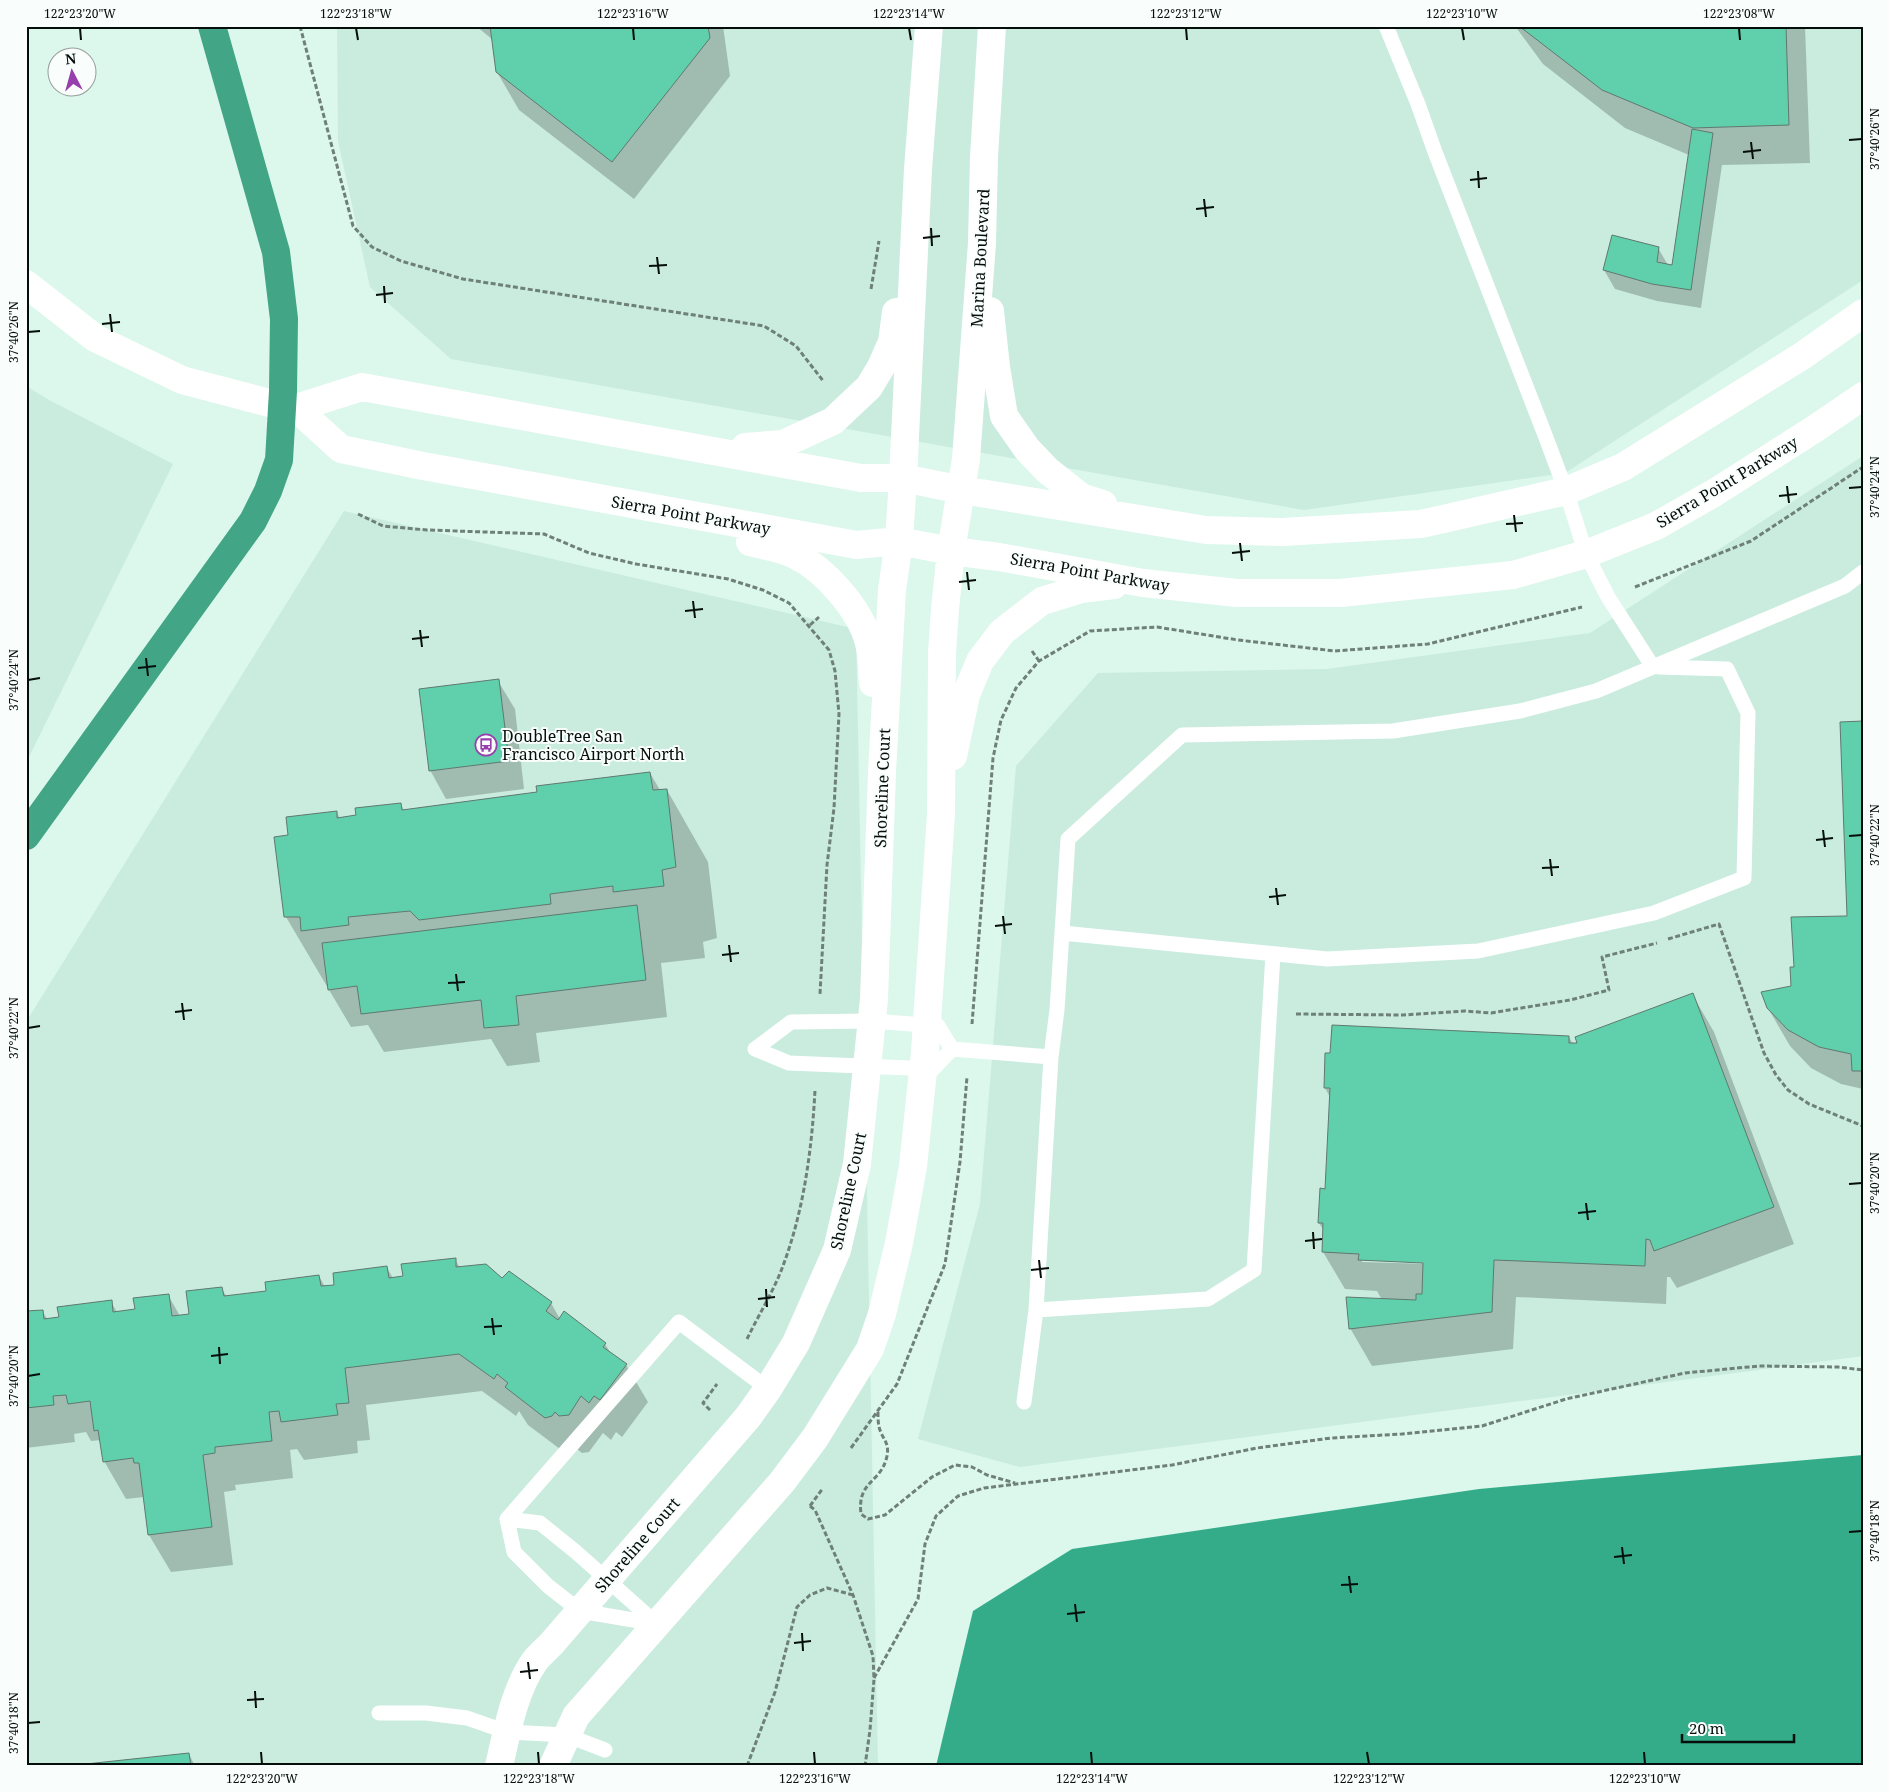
<svg xmlns="http://www.w3.org/2000/svg" width="1889" height="1792" viewBox="0 0 1889 1792" font-family="'Noto Serif',serif">
	<style>
		.built { fill: #c9ecde }
		.water { fill: #35ac89 }
		.shadow { fill: #0003; fill-rule: evenodd }
		.building { fill: #60d0ac; stroke: #60786f }
		.lines { fill: none; stroke-linecap: round; stroke-linejoin: round }
		.path { stroke: #6e8079; stroke-width: 3; stroke-dasharray: 5 2.5; stroke-linecap: butt }
		.service { stroke: #fff; stroke-width: 15 }
		.tertiary { stroke: #fff; stroke-width: 28 }
		.motorway { stroke: #42a585; stroke-width: 28 }
		.ticks { fill: none; stroke: #050e0a; stroke-width: 2 }
		.labels { text-anchor: middle; stroke-width: 4; stroke-linejoin: round; paint-order: stroke }
		.street-label { font-size: 16px; fill: #050e0a; stroke: #f9fefc }
		.poi-label { font-size: 16px; fill: #050e0a; stroke: #f9fefc; text-anchor: start }
		.neatline { fill: none; stroke: #050e0a; stroke-width: 2 }
		.ticks-label { font-size: 12px; text-anchor: middle; fill: #050e0a }
	</style>
	<rect width="100%" height="100%" fill="#dcf7ec"/>
	<path class="built" d="M 337,26 L 1863,26 L 1863,280 L 1565,473 L 1304,510 L 451,359 L 370,287 L 338,141 Z
		M 26,386 L 49,400 L 173,464 L 26,763 Z
		M 1863,456 L 1863,1356 L 1020,1467 L 918,1439 L 980,1204 L 1016,766 L 1098,673 L 1327,669 L 1590,633 Z
		M 344,511 L 856,629 L 878,1766 L 26,1766 L 26,1022 Z"/>
	<path class="water" d="M 1863,1455 L 1863,1766 L 936,1766 L 973,1611 L 1072,1549 L 1479,1489 Z"/>
	<path class="shadow" d="M 476,26 L 723,26 L 730,76 L 634,199 L 519,110 L 497,72 L 493,40 Z
		M 1515,26 L 1805,26 L 1810,163 L 1722,165 L 1701,308 L 1657,301 L 1615,289 L 1604,270 L 1658,248 L 1668,265 L 1673,266 L 1689,155 L 1625,128 L 1543,64 Z
		M 498,681 L 515,709 L 524,789 L 446,799 L 430,770 Z
		M 1863,722 L 1863,1089 L 1841,1084 L 1811,1068 L 1790,1046 L 1768,1008 L 1792,987 L 1848,917 Z
		M 650,773 L 660,790 L 667,790 L 708,862 L 717,938 L 703,942 L 705,958 L 661,963 L 667,1017 L 536,1033 L 540,1062 L 507,1066 L 491,1039 L 384,1052 L 368,1025 L 351,1027 L 286,917 L 290,836 L 337,812 L 340,819 L 358,816 L 401,804 L 404,811 L 538,793 Z
		M 1692,994 L 1714,1032 L 1794,1244 L 1677,1288 L 1670,1277 L 1667,1277 L 1666,1304 L 1516,1297 L 1513,1349 L 1372,1366 L 1350,1328 L 1382,1300 L 1377,1291 L 1345,1289 L 1323,1252 L 1324,1231 L 1319,1223 L 1326,1190 L 1330,1097 L 1325,1088 L 1569,1037 L 1573,1044 L 1579,1044 ZM 1362,1259 L 1429,1262 L 1429,1264 L 1362,1262 Z
		M 455,1259 L 460,1268 L 503,1280 L 551,1303 L 560,1319 L 605,1344 L 612,1355 L 626,1365 L 648,1402 L 622,1437 L 616,1432 L 611,1440 L 603,1433 L 589,1452 L 582,1453 L 577,1449 L 568,1455 L 528,1425 L 519,1411 L 516,1416 L 482,1391 L 366,1405 L 370,1440 L 357,1441 L 358,1453 L 304,1460 L 297,1449 L 290,1450 L 293,1478 L 235,1485 L 236,1490 L 224,1492 L 233,1565 L 171,1572 L 149,1535 L 144,1497 L 126,1499 L 104,1461 L 101,1440 L 91,1441 L 86,1432 L 74,1434 L 75,1442 L 26,1448 L 26,1313 L 42,1311 L 48,1320 L 60,1318 L 111,1302 L 117,1312 L 136,1310 L 168,1295 L 180,1316 L 190,1315 L 221,1288 L 227,1297 L 267,1292 L 319,1276 L 325,1287 L 335,1286 L 387,1268 L 393,1278 L 405,1277 Z
		M 189,1754 L 195,1766 L 79,1766 Z"/>
	<path class="building" d="M 490,26 L 708,26 L 710,38 L 612,162 L 496,72 Z
		M 1786,26 L 1789,125 L 1693,128 L 1602,90 L 1519,26 Z
		M 1692,129 L 1713,133 L 1691,290 L 1652,284 L 1603,270 L 1612,235 L 1659,247 L 1657,262 L 1672,265 Z
		M 499,679 L 509,761 L 429,771 L 419,689 Z
		M 1863,721 L 1863,1071 L 1852,1071 L 1851,1054 L 1819,1047 L 1788,1030 L 1767,1008 L 1761,992 L 1791,986 L 1790,967 L 1794,967 L 1791,917 L 1847,916 L 1840,722 Z
		M 650,772 L 653,790 L 667,789 L 676,867 L 662,870 L 664,886 L 613,892 L 613,886 L 550,894 L 551,904 L 419,920 L 410,911 L 348,917 L 349,925 L 301,931 L 300,917 L 284,917 L 274,837 L 288,835 L 286,817 L 337,811 L 337,818 L 356,815 L 355,808 L 401,803 L 402,810 L 537,792 L 536,786 Z
		M 637,905 L 646,980 L 516,996 L 519,1025 L 484,1028 L 481,1000 L 361,1014 L 357,986 L 328,990 L 322,943 Z
		M 1693,993 L 1774,1207 L 1654,1251 L 1650,1240 L 1646,1239 L 1645,1266 L 1494,1260 L 1492,1312 L 1349,1329 L 1346,1297 L 1416,1300 L 1416,1294 L 1422,1294 L 1423,1263 L 1358,1260 L 1359,1254 L 1322,1252 L 1323,1223 L 1318,1223 L 1320,1188 L 1325,1189 L 1330,1088 L 1324,1088 L 1325,1053 L 1330,1053 L 1332,1025 L 1569,1036 L 1569,1043 L 1577,1043 L 1575,1037 Z
		M 456,1258 L 456,1267 L 486,1264 L 502,1278 L 509,1271 L 552,1302 L 546,1311 L 558,1320 L 564,1311 L 606,1343 L 603,1347 L 627,1364 L 600,1400 L 594,1396 L 589,1403 L 581,1396 L 569,1415 L 559,1416 L 555,1412 L 552,1416 L 545,1418 L 505,1387 L 508,1383 L 497,1374 L 494,1379 L 459,1354 L 345,1368 L 349,1403 L 336,1404 L 338,1415 L 281,1422 L 279,1411 L 269,1412 L 272,1441 L 215,1447 L 215,1453 L 203,1455 L 212,1527 L 148,1535 L 139,1463 L 134,1463 L 133,1458 L 103,1462 L 98,1430 L 94,1431 L 90,1401 L 68,1404 L 66,1395 L 53,1396 L 54,1405 L 26,1408 L 26,1311 L 43,1310 L 44,1319 L 59,1317 L 57,1307 L 112,1300 L 113,1312 L 135,1309 L 133,1298 L 169,1294 L 172,1316 L 189,1314 L 186,1291 L 222,1287 L 224,1296 L 266,1291 L 265,1282 L 319,1275 L 321,1286 L 334,1285 L 333,1273 L 387,1266 L 389,1278 L 403,1276 L 401,1264 Z
		M 189,1753 L 191,1766 L 67,1766 Z"/>
	<g class="lines">
		<path class="path" d="M 300,26 L 353,226 L 372,247 L 401,261 L 463,279 L 764,326 L 796,346 L 824,382
			M 871,289 L 879,241
			M 358,514 L 383,526 L 427,530 L 544,534 L 589,553 L 636,564 L 728,579 L 763,590 L 789,603 L 829,650 L 835,671 L 839,714 L 834,808 L 827,865 L 820,994
			M 1635,587 L 1751,541 L 1863,467
			M 810,625 L 819,617
			M 1032,651 L 1039,661
			M 1668,939 L 1719,924 L 1764,1053 L 1776,1075 L 1788,1090 L 1809,1104 L 1863,1126
			M 1296,1014 L 1403,1015 L 1465,1011 L 1491,1013 L 1570,1000 L 1609,990 L 1602,957 L 1657,943
			M 972,1024 L 993,758 L 1001,720 L 1016,688 L 1039,661 L 1090,631 L 1157,627 L 1238,640 L 1335,651 L 1428,644 L 1582,607
			M 747,1339 C 759,1314 775,1289 784,1263 C 804,1209 812,1148 815,1090
			M 710,1410 L 703,1403 L 717,1384
			M 878,1412 C 878,1417 878,1422 879,1427 C 883,1441 891,1443 886,1460 C 879,1483 857,1482 861,1514 L 868,1519 L 885,1515 L 932,1477 L 955,1465 L 972,1467 L 987,1475 L 1015,1483
			M 851,1448 L 897,1384 L 945,1264 L 960,1162 L 967,1077
			M 810,1506 L 823,1488
			M 810,1506 L 815,1510 L 853,1595 L 873,1656 L 874,1679 L 870,1730 L 865,1766
			M 874,1678 L 918,1599 L 925,1544 L 936,1516 L 958,1496 L 984,1488 L 1172,1465 L 1257,1448 L 1331,1438 L 1402,1434 L 1482,1426 L 1566,1399 L 1685,1373 L 1759,1366 L 1838,1367 L 1863,1370
			M 747,1766 L 775,1692 L 797,1607 L 810,1595 L 827,1588 L 853,1595"/>
		<path class="service" d="M 1386,26 L 1418,104 L 1435,152 L 1545,435 L 1566,491 L 1586,554 L 1608,597 L 1653,667
			M 1062,933 L 1327,959 L 1478,951 L 1654,913 L 1744,878 L 1748,713 L 1727,669 L 1659,667
			M 755,1049 L 791,1022 L 872,1021 L 938,1026 L 952,1049
			M 755,1049 L 789,1063 L 933,1069 L 952,1049
			M 952,1049 L 1051,1057 L 1057,1010 L 1068,839 L 1182,735 L 1393,731 L 1520,711 L 1596,691 L 1845,586 L 1863,572
			M 1051,1057 L 1036,1310 L 1208,1299 L 1254,1270 L 1273,954
			M 1024,1402 L 1036,1310
			M 507,1519 L 679,1322 L 768,1389
			M 507,1519 L 514,1552 L 548,1586 L 580,1611 L 657,1624
			M 507,1519 L 540,1523 L 576,1552 L 657,1624
			M 379,1713 L 426,1713 L 467,1718 L 507,1732 L 566,1735 L 605,1750"/>
		<path class="tertiary" d="M 26,284 L 95,338 L 182,380 L 281,406 L 296,408 L 362,387 L 861,478 L 903,478 L 962,490 L 1206,530 L 1282,532 L 1421,524 L 1566,491 L 1623,467 L 1802,356 L 1863,313
			M 990,311 L 996,367 L 1004,416 L 1027,449 L 1047,470 L 1081,497 L 1103,504
			M 296,408 L 341,449 L 423,466 L 846,543 L 856,545 L 899,541 L 951,551 L 999,557 L 1143,583 L 1237,593 L 1340,593 L 1513,575 L 1586,554 L 1656,526 L 1714,493 L 1813,430 L 1863,396
			M 745,447 L 783,444 L 833,421 L 869,387 L 881,367 L 892,342 L 896,312
			M 750,542 C 764,546 782,548 795,555 C 826,570 864,613 870,648 C 872,659 872,671 873,683
			M 953,756 L 966,695 L 980,661 L 1002,632 L 1042,601 L 1081,589 L 1114,585
			M 499,1766 C 507,1732 514,1691 534,1662 C 539,1655 547,1649 553,1642 L 748,1417 L 768,1389 L 796,1343 L 837,1250 L 857,1164 L 874,999 L 882,772 L 892,590 L 899,541 L 903,478 L 918,169 L 929,26
			M 553,1766 L 576,1716 L 782,1482 L 815,1438 L 870,1349 L 882,1314 L 899,1243 L 913,1166 L 925,1052 L 941,814 L 942,653 L 945,609 L 951,551 L 966,459 L 982,243 L 984,157 L 992,26"/>
		<path class="motorway" d="M 26,836 L 253,521 L 268,491 L 279,460 L 283,391 L 284,319 L 276,252 L 212,26"/>
	</g>
	<path class="ticks" d="M 80,28 L 81,40M 356,28 L 358,40M 633,28 L 634,40M 909,28 L 911,40M 1186,28 L 1187,40M 1462,28 L 1464,40M 1739,28 L 1740,40M 1849,140 L 1862,139M 1751,142 L 1753,159M 1743,152 L 1761,150M 1478,171 L 1479,188M 1470,180 L 1487,178M 1204,199 L 1206,217M 1196,209 L 1214,207M 931,228 L 932,246M 923,238 L 940,236M 657,257 L 659,274M 649,266 L 667,265M 384,286 L 385,303M 376,295 L 393,293M 110,314 L 112,332M 102,324 L 120,322M 28,332 L 40,331M 1787,486 L 1789,503M 1849,488 L 1862,487M 1779,496 L 1797,494M 1514,515 L 1516,532M 1506,524 L 1523,523M 1240,543 L 1242,561M 1232,553 L 1250,551M 967,572 L 969,590M 959,582 L 976,580M 693,601 L 695,618M 685,611 L 703,609M 420,630 L 422,647M 412,639 L 429,637M 146,658 L 148,676M 138,668 L 156,666M 28,680 L 40,678M 1823,830 L 1825,847M 1849,836 L 1862,835M 1816,840 L 1833,838M 1550,859 L 1552,876M 1542,868 L 1559,867M 1276,888 L 1278,905M 1269,897 L 1286,895M 1003,916 L 1005,934M 995,926 L 1012,924M 729,945 L 731,962M 722,955 L 739,953M 456,974 L 458,991M 448,983 L 465,982M 182,1003 L 184,1020M 175,1012 L 192,1010M 28,1028 L 40,1026M 1849,1184 L 1862,1183M 1586,1203 L 1588,1220M 1578,1213 L 1596,1211M 1313,1232 L 1314,1249M 1305,1241 L 1322,1239M 1039,1260 L 1041,1278M 1031,1270 L 1049,1268M 766,1289 L 767,1307M 758,1299 L 775,1297M 492,1318 L 494,1335M 484,1327 L 502,1326M 219,1347 L 220,1364M 211,1356 L 228,1354M 28,1376 L 40,1374M 1849,1532 L 1862,1531M 1622,1547 L 1624,1564M 1614,1557 L 1632,1555M 1349,1576 L 1351,1593M 1341,1585 L 1358,1584M 1075,1604 L 1077,1622M 1067,1614 L 1085,1612M 802,1633 L 803,1651M 794,1643 L 811,1641M 528,1662 L 530,1679M 520,1672 L 538,1670M 255,1691 L 256,1708M 247,1700 L 264,1699M 28,1723 L 40,1722M 261,1752 L 262,1764M 538,1752 L 539,1764M 814,1752 L 815,1764M 1091,1752 L 1092,1764M 1367,1752 L 1369,1764M 1644,1752 L 1645,1764"/>
	<defs>
		<g id="bus-ring" transform="scale(1.125)"><circle r="9.5" fill="#f9fefc" stroke="#9740ad" stroke-width="1.5"/><path d="M-5-6H5V4H4V6H2V4H-2V6H-4V4H-5ZM-3.5-4V0h7V-4ZM-3.5 1.2v1.5H-2V1.2ZM2 1.2v1.5H3.5V1.2Z" fill="#9740ad"/></g>
	</defs>
	<g fill-rule="evenodd">
		<use href="#bus-ring" x="486" y="745"/>
	</g>
	<g class="labels">
		<g class="street-label">
			<text transform="translate(980 258) rotate(-87)" y="6">Marina Boulevard</text>
			<text transform="translate(1727 482) rotate(-31)" y="6">Sierra Point Parkway</text>
			<text transform="translate(691 515) rotate(10)" y="6">Sierra Point Parkway</text>
			<text transform="translate(1090 572) rotate(10)" y="6">Sierra Point Parkway</text>
			<text transform="translate(882 788) rotate(-88)" y="6">Shoreline Court</text>
			<text transform="translate(848 1191) rotate(-78)" y="6">Shoreline Court</text>
			<text transform="translate(637 1545) rotate(-49)" y="6">Shoreline Court</text>
		</g>
		<g class="poi-label">
			<text x="502" y="742">DoubleTree San<tspan x="502" dy="18">Francisco Airport North</tspan></text>
		</g>
	</g>
	<rect width="1889" height="1792" fill="none" stroke="#f9fefc" stroke-width="55"/>
	<g transform="translate(72 72) rotate(354)"><circle r="24" fill="#f9fefc" stroke="#979e9b"/>
	<path d="M0-4L9 19L0 12L-9 19Z" fill="#9740ad"/>
	<text y="-8" font-size="14" font-weight="bold" text-anchor="middle" fill="#050e0a">N</text>
	</g>
	<path d="M1682 1734v8h112v-8" fill="none" stroke="#050e0a" stroke-width="2.5"/>
	<text x="1689" y="1734" font-size="15" fill="#050e0a" stroke="#f9fefc" stroke-width="4" paint-order="stroke">20 m</text>
	<rect x="28" y="28" width="1834" height="1736" class="neatline"/>
	<g class="ticks-label">
		<text x="80" y="18">122°23'20"W</text>
		<text x="356" y="18">122°23'18"W</text>
		<text x="633" y="18">122°23'16"W</text>
		<text x="909" y="18">122°23'14"W</text>
		<text x="1186" y="18">122°23'12"W</text>
		<text x="1462" y="18">122°23'10"W</text>
		<text x="1739" y="18">122°23'08"W</text>
		<text transform="translate(1875 139) rotate(-90)" y="4">37°40'26"N</text>
		<text transform="translate(14 332) rotate(-90)" y="4">37°40'26"N</text>
		<text transform="translate(1875 487) rotate(-90)" y="4">37°40'24"N</text>
		<text transform="translate(14 680) rotate(-90)" y="4">37°40'24"N</text>
		<text transform="translate(1875 835) rotate(-90)" y="4">37°40'22"N</text>
		<text transform="translate(14 1028) rotate(-90)" y="4">37°40'22"N</text>
		<text transform="translate(1875 1183) rotate(-90)" y="4">37°40'20"N</text>
		<text transform="translate(14 1376) rotate(-90)" y="4">37°40'20"N</text>
		<text transform="translate(1875 1531) rotate(-90)" y="4">37°40'18"N</text>
		<text transform="translate(14 1723) rotate(-90)" y="4">37°40'18"N</text>
		<text x="262" y="1783">122°23'20"W</text>
		<text x="539" y="1783">122°23'18"W</text>
		<text x="815" y="1783">122°23'16"W</text>
		<text x="1092" y="1783">122°23'14"W</text>
		<text x="1369" y="1783">122°23'12"W</text>
		<text x="1645" y="1783">122°23'10"W</text>
	</g>
</svg>
